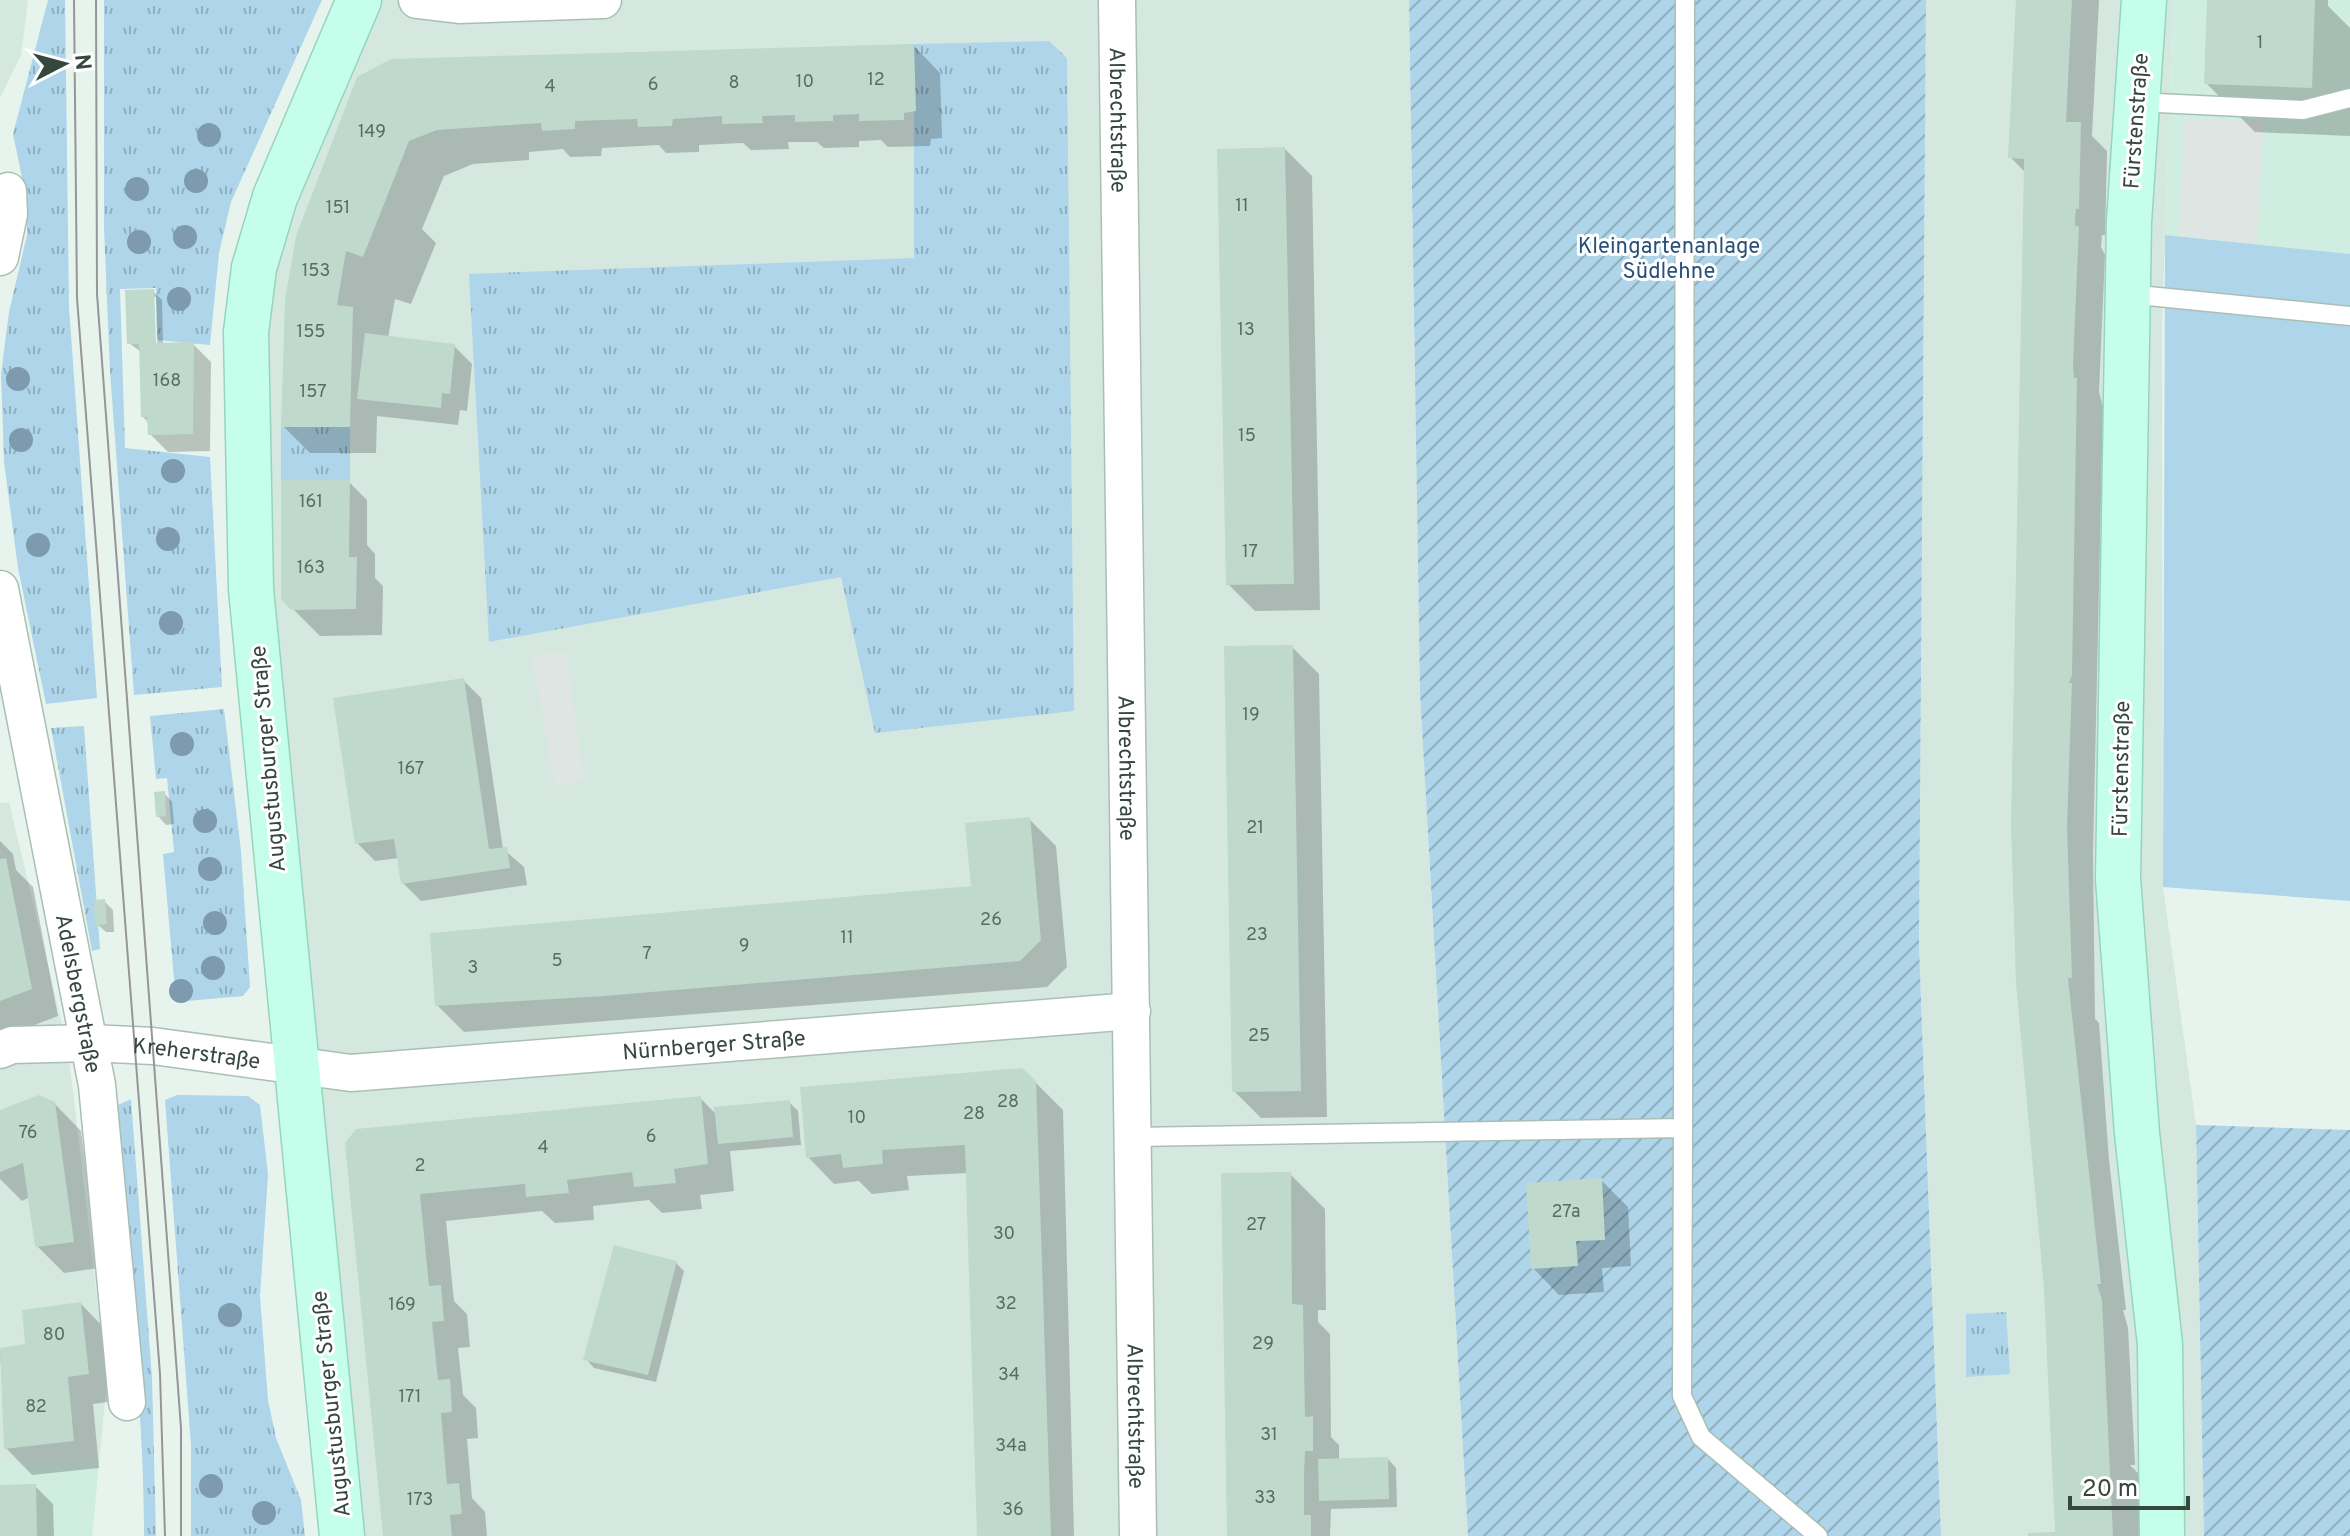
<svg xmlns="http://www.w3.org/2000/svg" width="2350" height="1536" viewBox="0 0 2350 1536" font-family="Overpass,sans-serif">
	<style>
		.residential { fill: #d5e8e0 }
		.education { fill: #d0ede2 }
		.grass { fill: url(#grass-tufts) }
		.garden { fill: url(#garden-furrows) }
		.pitch { fill: #aed5e9 }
		.parking { fill: #dfe5e2 }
		.shadow { fill: #0003; fill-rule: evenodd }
		.building { fill: #bfd9cc }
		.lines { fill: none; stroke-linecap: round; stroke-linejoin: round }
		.lane-casing { stroke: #a9bfb5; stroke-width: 21 }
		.street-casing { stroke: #a9bfb5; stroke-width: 39 }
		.secondary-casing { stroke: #95d5bd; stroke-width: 47 }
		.lane { stroke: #fff; stroke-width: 18 }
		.street { stroke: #fff; stroke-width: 36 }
		.secondary { stroke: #c5ffeb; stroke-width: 44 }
		.tram { stroke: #969696; stroke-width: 2 }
		.tree { fill: #7d9aae }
		.labels { text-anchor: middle; stroke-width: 6; stroke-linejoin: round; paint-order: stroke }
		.number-label { font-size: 18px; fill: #586c62 }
		.street-label { font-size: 22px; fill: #36473e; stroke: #fff }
		.park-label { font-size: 22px; fill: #27507a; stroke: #fff }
	</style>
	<defs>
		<pattern id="grass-tufts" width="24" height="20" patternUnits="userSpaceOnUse" patternTransform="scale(2)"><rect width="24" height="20" fill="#aed5e9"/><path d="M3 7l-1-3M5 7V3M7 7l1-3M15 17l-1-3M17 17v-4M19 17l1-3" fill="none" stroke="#8eafbe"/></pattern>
		<pattern id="garden-furrows" width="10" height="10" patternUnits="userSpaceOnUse" patternTransform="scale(2)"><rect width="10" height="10" fill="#aed5e9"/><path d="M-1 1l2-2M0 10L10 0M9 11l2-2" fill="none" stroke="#8eafbe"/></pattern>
	</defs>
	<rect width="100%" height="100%" fill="#e7f4ee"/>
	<path class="residential" d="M 0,0 L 28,0 L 21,55 L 0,98 Z
		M 378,0 L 1409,0 L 1420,693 L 1468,1536 L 352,1536 L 254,461 L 281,215 Z
		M 1926,0 L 2173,0 L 2162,329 L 2163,887 L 2196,1125 L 2204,1536 L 1941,1536 L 1919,945 Z
		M 9,802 L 68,1049 L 107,1381 L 92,1536 L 0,1536 L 0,803 Z"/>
	<path class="education" d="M 2173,0 L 2350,0 L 2350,254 L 2165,235 Z
		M 99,1460 L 92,1536 L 0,1536 L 0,1463 Z"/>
	<path class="grass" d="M 48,0 L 65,0 L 69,307 L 97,698 L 46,704 L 18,568 L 4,462 L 1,374 L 9,312 L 27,235 L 26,197 L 13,134 Z
		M 104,0 L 322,0 L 231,202 L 219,253 L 210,345 L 157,340 L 156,288 L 120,289 L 125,448 L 210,457 L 222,687 L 134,695 L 110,371 L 104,228 Z
		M 1049,41 L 1067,58 L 1074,711 L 875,733 L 841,577 L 489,642 L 469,274 L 914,258 L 914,44 Z
		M 281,427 L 350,427 L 350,480 L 281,480 Z
		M 224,709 L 241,851 L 250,987 L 243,996 L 176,1002 L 163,854 L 174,852 L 167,778 L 156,779 L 150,716 Z
		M 84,726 L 100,949 L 92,951 L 51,728 Z
		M 177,1095 L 248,1096 L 260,1105 L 268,1174 L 260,1296 L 268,1400 L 276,1438 L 301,1500 L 305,1536 L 191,1536 L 191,1445 L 165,1100 Z
		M 131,1099 L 152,1378 L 156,1536 L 144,1536 C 144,1393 125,1251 107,1110 Z
		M 2006,1312 L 2010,1374 L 1966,1377 L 1966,1314 Z"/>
	<path class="garden" d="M 1409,0 L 1926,0 L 1919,945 L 1941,1536 L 1468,1536 L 1420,693 Z
		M 2196,1125 L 2350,1130 L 2350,1536 L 2204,1536 Z"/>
	<path class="pitch" d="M 2165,235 L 2350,254 L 2350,901 L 2163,887 Z"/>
	<path class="parking" d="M 2185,118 L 2264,122 L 2257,244 L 2178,236 Z
		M 565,651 L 584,780 L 555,786 L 532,656 Z"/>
	<path class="shadow" d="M 2017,0 L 2099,0 L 2092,136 L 2107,151 L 2105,235 L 2102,235 L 2101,247 L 2105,255 L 2099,392 L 2103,407 L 2093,855 L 2095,1019 L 2099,1023 L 2109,1160 L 2126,1310 L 2123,1310 L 2128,1328 L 2135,1465 L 2130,1465 L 2141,1476 L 2144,1536 L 2030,1536 L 2057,1534 L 2026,173 L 2010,157 Z
		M 2209,0 L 2328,0 L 2328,6 L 2350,28 L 2350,136 L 2255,132 L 2206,83 Z
		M 914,46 L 940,73 L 942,138 L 931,139 L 930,146 L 888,147 L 881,140 L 859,141 L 859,147 L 824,148 L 817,142 L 788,142 L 789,149 L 751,150 L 743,143 L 699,145 L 699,152 L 666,153 L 659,145 L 602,148 L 601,156 L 570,157 L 563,149 L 529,152 L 529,160 L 473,164 L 444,176 L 422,229 L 436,243 L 411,304 L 395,299 L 388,338 L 454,346 L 472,364 L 467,411 L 460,410 L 458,425 L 377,416 L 376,453 L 310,453 L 283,426 L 359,78 Z
		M 1285,149 L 1312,176 L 1320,610 L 1255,611 L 1228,584 Z
		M 153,291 L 162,300 L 163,345 L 193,344 L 211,362 L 210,451 L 168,452 L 150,434 L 149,423 L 142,416 L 141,352 L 129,343 ZM 152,297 L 156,297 L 158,353 L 154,353 Z
		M 349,482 L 367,500 L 367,545 L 375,554 L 375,578 L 383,586 L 382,635 L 320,636 L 292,608 Z
		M 1292,647 L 1319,674 L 1327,1117 L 1261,1118 L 1234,1091 Z
		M 463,680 L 481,698 L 503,849 L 524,867 L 527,885 L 421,901 L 403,883 L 399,858 L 375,861 L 357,843 Z
		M 164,793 L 172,802 L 174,824 L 166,825 L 158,816 Z
		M 1029,819 L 1056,846 L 1067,967 L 1047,987 L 464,1032 L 437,1005 L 974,888 Z
		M 0,841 L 13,854 L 16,870 L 33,887 L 58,1016 L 0,1038 Z
		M 104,901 L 113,910 L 114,932 L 106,932 L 97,924 Z
		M 1035,1082 L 1063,1110 L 1074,1536 L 979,1536 L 968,1173 L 907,1176 L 909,1190 L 872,1194 L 859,1181 L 834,1184 L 808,1157 Z
		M 700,1098 L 717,1115 L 789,1102 L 798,1111 L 801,1145 L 730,1151 L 734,1191 L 700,1195 L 702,1209 L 662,1213 L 649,1200 L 593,1206 L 594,1220 L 555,1223 L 542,1211 L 446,1221 L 454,1301 L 467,1314 L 470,1347 L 458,1348 L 463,1395 L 476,1408 L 478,1438 L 467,1439 L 472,1498 L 485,1512 L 487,1536 L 385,1536 L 347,1144 Z
		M 54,1103 L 81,1131 L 99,1268 L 64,1273 L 37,1246 L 30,1197 L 22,1201 L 0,1179 L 0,1112 Z
		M 1290,1174 L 1325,1209 L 1326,1310 L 1318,1310 L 1318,1322 L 1330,1334 L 1331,1437 L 1339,1445 L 1339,1460 L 1388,1459 L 1396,1468 L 1397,1507 L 1331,1509 L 1330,1536 L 1229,1536 Z
		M 1601,1180 L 1628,1207 L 1631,1266 L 1602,1268 L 1604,1292 L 1559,1295 L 1533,1268 Z
		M 676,1263 L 684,1271 L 656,1382 L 594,1368 L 586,1359 Z
		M 81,1304 L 107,1331 L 115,1401 L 93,1404 L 99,1468 L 32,1475 L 6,1448 L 0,1350 L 27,1346 Z
		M 35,1486 L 53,1504 L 54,1536 L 0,1536 L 0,1487 Z"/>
	<path class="building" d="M 2016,0 L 2072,0 L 2066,122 L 2081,122 L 2079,209 L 2076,209 L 2075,219 L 2075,226 L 2079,226 L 2073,364 L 2074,378 L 2077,378 L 2072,675 L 2069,683 L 2072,683 L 2067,827 L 2072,978 L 2068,978 L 2101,1284 L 2097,1284 L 2102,1300 L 2113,1536 L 2028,1536 L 2028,1533 L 2055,1532 L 2044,1289 L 2016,983 L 2011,825 L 2024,166 L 2024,159 L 2008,158 Z
		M 2207,0 L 2315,0 L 2312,88 L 2204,84 Z
		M 914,44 L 916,111 L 904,113 L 904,120 L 859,121 L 859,114 L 833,115 L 833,121 L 795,122 L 795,115 L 762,116 L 763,123 L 722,124 L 722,116 L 673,119 L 672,126 L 638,127 L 637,119 L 575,121 L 575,129 L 542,131 L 541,123 L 437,130 L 409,141 L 363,257 L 346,251 L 337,305 L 353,307 L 350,427 L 281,427 L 285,300 L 296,236 L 357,77 L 391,59 Z
		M 1285,147 L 1294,584 L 1226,585 L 1217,149 Z
		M 154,289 L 156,343 L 194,342 L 193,434 L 148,435 L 147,417 L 141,417 L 139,344 L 127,344 L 125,290 Z
		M 365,333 L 455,344 L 450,394 L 442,393 L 441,408 L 357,399 Z
		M 281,480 L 350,480 L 349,557 L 357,557 L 356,609 L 291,610 L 281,599 Z
		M 1293,645 L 1301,1091 L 1232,1092 L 1224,646 Z
		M 464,678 L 489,849 L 507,847 L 510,868 L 401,884 L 394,839 L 355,844 L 333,698 Z
		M 165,791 L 166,816 L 156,817 L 154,792 Z
		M 1030,817 L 1041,940 L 1020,961 L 604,996 L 435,1006 L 430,933 L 971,886 L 965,823 Z
		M 6,858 L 32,989 L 0,1001 L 0,859 Z
		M 105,899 L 107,924 L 95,925 L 94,900 Z
		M 1022,1068 L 1036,1081 L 1051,1536 L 977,1536 L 965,1145 L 882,1150 L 883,1164 L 843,1168 L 841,1154 L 806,1158 L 800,1087 Z
		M 39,1095 L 55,1102 L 74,1242 L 35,1247 L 23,1163 L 0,1172 L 0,1110 Z
		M 701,1096 L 708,1164 L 674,1169 L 676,1183 L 634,1187 L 632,1172 L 567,1180 L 569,1193 L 526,1197 L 525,1184 L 420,1194 L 429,1286 L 441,1285 L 444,1321 L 432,1322 L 438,1380 L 450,1379 L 452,1412 L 441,1413 L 447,1484 L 459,1483 L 462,1514 L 450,1515 L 452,1536 L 383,1536 L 345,1143 L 356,1129 Z
		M 790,1100 L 793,1137 L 718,1144 L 714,1107 Z
		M 1291,1172 L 1292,1304 L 1303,1305 L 1305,1417 L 1313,1416 L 1313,1451 L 1305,1451 L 1304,1476 L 1304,1515 L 1311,1515 L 1311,1536 L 1227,1536 L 1221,1173 Z
		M 1602,1178 L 1605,1240 L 1576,1241 L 1578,1266 L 1531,1269 L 1526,1183 Z
		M 614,1245 L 677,1261 L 648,1375 L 583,1360 Z
		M 81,1302 L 89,1374 L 68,1377 L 74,1441 L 4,1449 L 0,1348 L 25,1344 L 22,1310 Z
		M 1388,1457 L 1389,1499 L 1319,1501 L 1318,1459 Z
		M 36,1484 L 37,1536 L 0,1536 L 0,1485 Z"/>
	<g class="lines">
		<g class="lane-casing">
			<path id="lane" d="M 2136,102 L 2303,110 L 2350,98
				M 2128,294 L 2350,316
				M 1683,1128 L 1685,0
				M 1133,1137 L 1683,1128 L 1682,1396 L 1701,1437 L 1818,1536"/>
		</g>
		<g class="street-casing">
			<g id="street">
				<path d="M 417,0 L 459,5 L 603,0"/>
				<path id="s1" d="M 1117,0 L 1138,1536"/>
				<path d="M 0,257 L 9,214 L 8,191"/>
				<path id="s2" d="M 0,589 L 97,1085 L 127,1402"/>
				<path id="s3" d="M 0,1050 L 12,1045 L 90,1043 L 153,1046 L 351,1073 L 1132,1011"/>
			</g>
		</g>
		<g class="secondary-casing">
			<path id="secondary" d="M 2144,0 L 2129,222 L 2118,879 L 2137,1133 L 2160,1345 L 2162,1536
				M 342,1536 L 251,589 L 246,332 L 254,268 L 275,197 L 359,0"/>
		</g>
		<use href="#lane" class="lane"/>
		<use href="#street" class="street"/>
		<use href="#secondary" class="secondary"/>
		<path class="tram" d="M 74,0 L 77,298 L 160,1374 L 165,1536
			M 96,0 L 97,294 L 181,1428 L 181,1536"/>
	</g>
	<g class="tree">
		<circle cx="209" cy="135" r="12"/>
		<circle cx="196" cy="181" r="12"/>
		<circle cx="137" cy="189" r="12"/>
		<circle cx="185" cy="237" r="12"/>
		<circle cx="139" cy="242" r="12"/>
		<circle cx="179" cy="299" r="12"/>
		<circle cx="18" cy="379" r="12"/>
		<circle cx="21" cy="440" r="12"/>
		<circle cx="173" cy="471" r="12"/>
		<circle cx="168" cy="539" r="12"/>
		<circle cx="38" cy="545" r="12"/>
		<circle cx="171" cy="623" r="12"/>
		<circle cx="182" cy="744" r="12"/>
		<circle cx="205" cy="821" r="12"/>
		<circle cx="210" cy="869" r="12"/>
		<circle cx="215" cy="923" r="12"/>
		<circle cx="213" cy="968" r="12"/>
		<circle cx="181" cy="991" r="12"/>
		<circle cx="230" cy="1315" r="12"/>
		<circle cx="211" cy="1486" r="12"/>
		<circle cx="264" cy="1513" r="12"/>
	</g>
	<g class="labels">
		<g class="number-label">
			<text x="2260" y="48">1</text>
			<text x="876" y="85">12</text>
			<text x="805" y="87">10</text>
			<text x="734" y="88">8</text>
			<text x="653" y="90">6</text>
			<text x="550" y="92">4</text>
			<text x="372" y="137">149</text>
			<text x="1242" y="211">11</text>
			<text x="338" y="213">151</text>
			<text x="316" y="276">153</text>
			<text x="1246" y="335">13</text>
			<text x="311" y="337">155</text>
			<text x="167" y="386">168</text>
			<text x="313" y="397">157</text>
			<text x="1247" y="441">15</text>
			<text x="311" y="507">161</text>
			<text x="1250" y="557">17</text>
			<text x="311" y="573">163</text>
			<text x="1251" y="720">19</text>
			<text x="411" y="774">167</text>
			<text x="1255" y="833">21</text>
			<text x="991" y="925">26</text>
			<text x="1257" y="940">23</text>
			<text x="847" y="943">11</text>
			<text x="744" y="951">9</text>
			<text x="647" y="959">7</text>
			<text x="557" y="966">5</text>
			<text x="473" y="973">3</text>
			<text x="1259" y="1041">25</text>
			<text x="1008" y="1107">28</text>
			<text x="974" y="1119">28</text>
			<text x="857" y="1123">10</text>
			<text x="28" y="1138">76</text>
			<text x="651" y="1142">6</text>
			<text x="543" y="1153">4</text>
			<text x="420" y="1171">2</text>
			<text x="1566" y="1217">27a</text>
			<text x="1256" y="1230">27</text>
			<text x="1004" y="1239">30</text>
			<text x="1006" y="1309">32</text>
			<text x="402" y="1310">169</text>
			<text x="54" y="1340">80</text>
			<text x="1263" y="1349">29</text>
			<text x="1009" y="1380">34</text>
			<text x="410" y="1402">171</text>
			<text x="36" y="1412">82</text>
			<text x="1269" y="1440">31</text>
			<text x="1011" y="1451">34a</text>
			<text x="1265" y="1503">33</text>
			<text x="420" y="1505">173</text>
			<text x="1013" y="1515">36</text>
		</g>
		<g class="street-label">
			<text dy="8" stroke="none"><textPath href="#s1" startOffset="120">Albrechtstraße</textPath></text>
			<text transform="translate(2135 121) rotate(-86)" y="8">Fürstenstraße</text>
			<text transform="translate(267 759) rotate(-95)" y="8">Augustusburger Straße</text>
			<text dy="8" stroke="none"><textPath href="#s1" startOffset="768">Albrechtstraße</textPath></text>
			<text transform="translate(2120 769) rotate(-89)" y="8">Fürstenstraße</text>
			<text dy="8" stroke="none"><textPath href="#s2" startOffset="412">Adelsbergstraße</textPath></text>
			<text dy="8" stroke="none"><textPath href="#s3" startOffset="718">Nürnberger Straße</textPath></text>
			<text dy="8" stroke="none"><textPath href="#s3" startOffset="198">Kreherstraße</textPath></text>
			<text transform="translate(330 1404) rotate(-96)" y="8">Augustusburger Straße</text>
			<text dy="8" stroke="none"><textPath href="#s1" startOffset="1416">Albrechtstraße</textPath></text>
		</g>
		<g class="park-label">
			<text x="1669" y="253">Kleingartenanlage<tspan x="1669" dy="25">Südlehne</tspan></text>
		</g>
	</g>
	<g transform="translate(64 64) rotate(84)" stroke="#ffffff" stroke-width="6" paint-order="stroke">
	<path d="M0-6L14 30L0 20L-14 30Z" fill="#36473e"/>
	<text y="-12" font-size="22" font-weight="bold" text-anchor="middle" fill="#36473e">N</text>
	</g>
	<path d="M2070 1496v12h118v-12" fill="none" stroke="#36473e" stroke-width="4"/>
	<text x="2082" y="1496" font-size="24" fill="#36473e" stroke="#ffffff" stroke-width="6" paint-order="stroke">20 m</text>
</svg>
